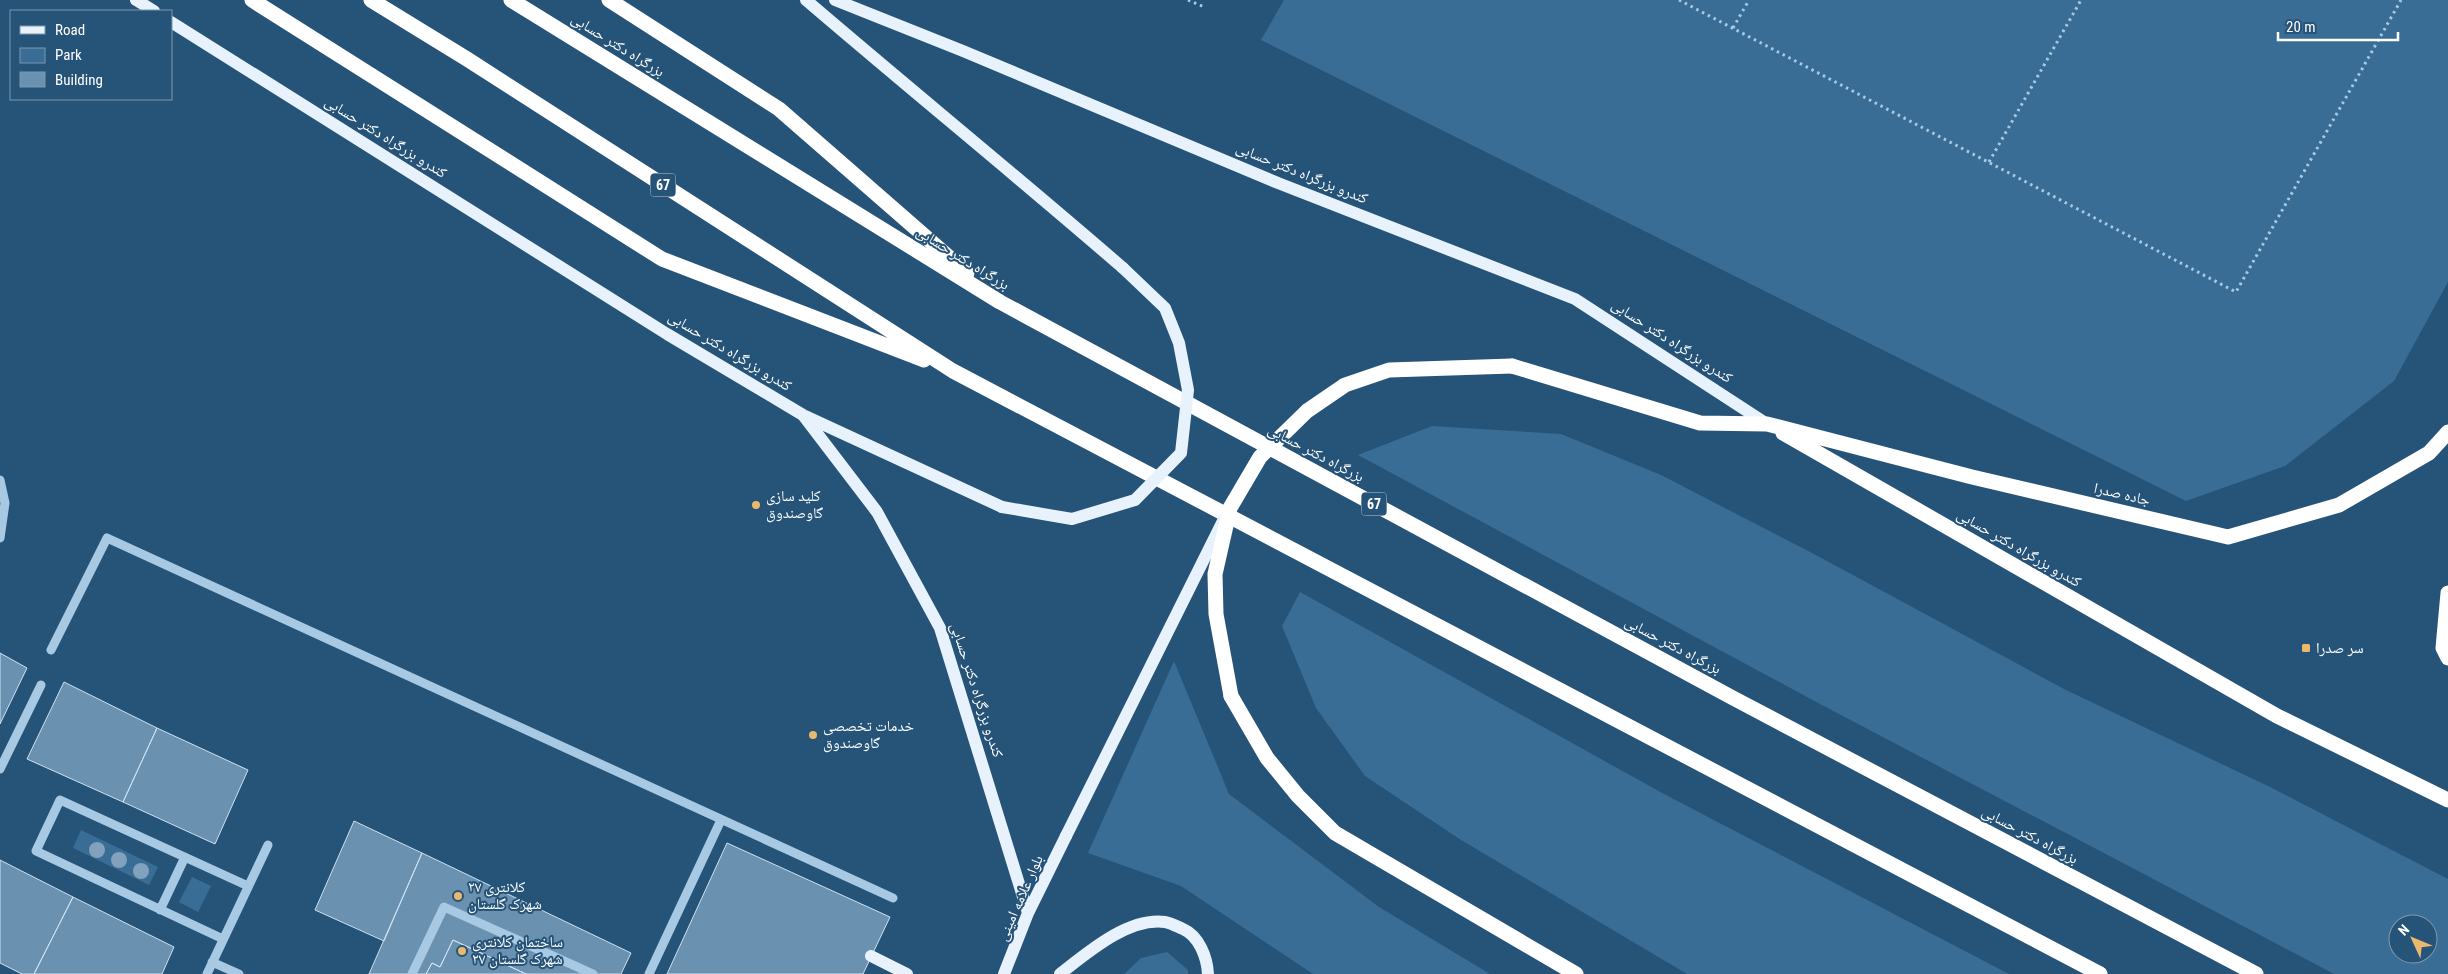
<svg xmlns="http://www.w3.org/2000/svg" width="2448" height="974" viewBox="0 0 2448 974" font-family="'Roboto Condensed','Noto Naskh Arabic',sans-serif">
	<style>
		.green { fill: #3a6d95; fill-rule: evenodd }
		.building { fill: #6b91b1; stroke: #cbe1f3 }
		.lines { fill: none; stroke-linecap: round; stroke-linejoin: round }
		.path { stroke: #a8c9e3; stroke-width: 3; stroke-dasharray: 2.5 4; stroke-linecap: butt }
		.minor { stroke: #a8c9e3; stroke-width: 9 }
		.major { stroke: #e7f2fc; stroke-width: 12 }
		.highway { stroke: #fff; stroke-width: 15 }
		.major-bridge { stroke: #e7f2fc; stroke-width: 12 }
		.highway-bridge { stroke: #fff; stroke-width: 15 }
		.tree { fill: #81a1bc }
		.poi-dot { fill: #ebb96e; stroke: #265378; stroke-width: 2 }
		.labels { text-anchor: middle; stroke-width: 4; stroke-linejoin: round; paint-order: stroke }
		.shield { fill: #265378; stroke: #becbd6; stroke-width: 1 }
		.shield-label { font-size: 14px; font-weight: bold; fill: #fff }
		.street-label { font-size: 15px; fill: #fff; stroke: #265378 }
		.poi-label { font-size: 15px; fill: #fff; stroke: #265378; text-anchor: start }
	</style>
	<rect width="100%" height="100%" fill="#265378"/>
	<path class="green" d="M 1284,0 L 2448,0 L 2448,282 L 2394,381 L 2285,466 L 2186,501 L 1261,40 Z
		M 1432,426 L 1561,434 L 1661,475 L 1814,554 L 2066,690 L 2268,786 L 2448,879 L 2448,974 L 2334,974 L 1820,704 L 1358,455 ZM 2398,924 L 2428,924 L 2428,954 L 2398,954 Z
		M 1300,592 L 1664,794 L 2009,974 L 1687,974 L 1461,840 L 1365,776 L 1316,708 L 1282,626 Z
		M 1174,661 L 1229,794 L 1379,907 L 1490,974 L 1313,974 L 1181,886 L 1088,853 Z
		M 81,830 L 158,867 L 149,885 L 73,848 Z
		M 192,877 L 211,886 L 198,912 L 179,902 Z
		M 1167,952 L 1188,970 L 1188,974 L 1124,974 L 1141,958 Z"/>
	<path class="building" d="M 0,653 L 27,668 L 0,724 Z
		M 64,682 L 157,728 L 123,802 L 27,759 Z
		M 157,728 L 248,770 L 215,844 L 123,802 Z
		M 354,821 L 422,853 L 384,941 L 315,910 Z
		M 727,843 L 890,917 L 863,974 L 667,974 Z
		M 422,853 L 631,953 L 621,974 L 526,974 L 453,940 L 440,967 L 432,963 L 426,974 L 369,974 Z
		M 0,860 L 73,897 L 34,974 L 22,974 L 0,963 Z
		M 73,897 L 174,947 L 162,974 L 34,974 Z
		M 453,940 L 526,974 L 426,974 L 432,963 L 440,967 Z"/>
	<g class="lines">
		<path class="path" d="M 1188,0 L 1204,7
			M 1679,0 L 2236,292 L 2401,0
			M 1733,28 L 1749,0
			M 1989,162 L 2081,0"/>
		<path class="minor" d="M 0,480 L 5,503 L 0,538
			M 51,650 L 107,538 L 893,898
			M 0,769 L 41,685
			M 160,910 L 185,857
			M 223,939 L 36,851 L 60,800 L 248,886
			M 212,962 L 239,974
			M 207,974 L 268,845
			M 412,974 L 444,907 L 593,974
			M 649,974 L 721,820"/>
		<path class="major" d="M 136,0 L 154,11
			M 806,0 C 911,90 1018,177 1123,268
			M 835,0 L 963,51 L 1278,183 L 1575,299 L 1767,424
			M 171,22 L 667,334 L 803,415 L 877,512 L 940,628 L 1028,913
			M 805,416 L 1002,507
			M 871,956 L 907,974
			M 1004,974 L 1028,913 L 1066,836
			M 1060,974 C 1087,953 1128,917 1165,922 C 1171,923 1178,927 1183,929 C 1199,936 1207,957 1208,974"/>
		<path class="highway" d="M 252,0 L 662,259 L 924,360
			M 371,0 L 467,59 L 953,371 L 2100,974
			M 511,0 L 1000,302 L 1733,698 L 2256,974
			M 609,0 L 779,109 L 967,273
			M 1512,366 L 1700,423 L 1767,424 L 1972,477 L 2228,537 L 2339,505 L 2429,453 L 2448,432
			M 1783,433 L 2277,716 L 2448,800
			M 2448,593 L 2443,648 L 2448,658
			M 1231,696 L 1267,758 L 1298,796 L 1335,833 L 1576,974"/>
		<path class="major-bridge" d="M 1002,507 L 1072,519 L 1135,500 L 1181,453 L 1188,390 L 1179,343 L 1165,308 L 1123,268
			M 1066,836 L 1224,519"/>
		<path class="highway-bridge" d="M 1231,696 L 1216,614 L 1215,574 L 1230,508 L 1260,457 L 1307,411 L 1345,385 L 1389,370 L 1512,366"/>
	</g>
	<g class="tree">
		<circle cx="97" cy="850" r="8"/>
		<circle cx="119" cy="860" r="8"/>
		<circle cx="141" cy="871" r="8"/>
	</g>
	<g class="poi-dot">
		<circle cx="756" cy="505" r="5"/>
		<rect x="2301" y="643" width="10" height="10" rx="2.5"/>
		<circle cx="813" cy="735" r="5"/>
		<circle cx="458" cy="896" r="5"/>
		<circle cx="462" cy="951" r="5"/>
	</g>
	<g class="labels">
		<g class="shield">
			<rect x="650.5" y="173.5" width="25" height="23" rx="4"/>
			<rect x="1361.5" y="492.5" width="25" height="23" rx="4"/>
		</g>
		<g class="shield-label">
			<text x="663" y="190">67</text>
			<text x="1374" y="509">67</text>
		</g>
		<g class="street-label">
			<text transform="translate(618 45) rotate(32)" y="5">بزرگراه دکتر حسابی</text>
			<text transform="translate(386 137) rotate(32)" y="5">کندرو بزرگراه دکتر حسابی</text>
			<text transform="translate(1302 173) rotate(22)" y="5">کندرو بزرگراه دکتر حسابی</text>
			<text transform="translate(963 258) rotate(32)" y="5">بزرگراه دکتر حسابی</text>
			<text transform="translate(1672 341) rotate(33)" y="5">کندرو بزرگراه دکتر حسابی</text>
			<text transform="translate(730 351) rotate(31)" y="5">کندرو بزرگراه دکتر حسابی</text>
			<text transform="translate(1316 453) rotate(28)" y="5">بزرگراه دکتر حسابی</text>
			<text transform="translate(2122 494) rotate(13)" y="5">جاده صدرا</text>
			<text transform="translate(2019 548) rotate(30)" y="5">کندرو بزرگراه دکتر حسابی</text>
			<text transform="translate(1673 645) rotate(28)" y="5">بزرگراه دکتر حسابی</text>
			<text transform="translate(977 690) rotate(72)" y="5">کندرو بزرگراه دکتر حسابی</text>
			<text transform="translate(2030 835) rotate(28)" y="5">بزرگراه دکتر حسابی</text>
			<text transform="translate(1020 898) rotate(-66)" y="5">بلوار علامه امینی</text>
		</g>
		<g class="poi-label">
			<text x="766" y="501">کلید سازی<tspan x="766" dy="17">گاوصندوق</tspan></text>
			<text x="2316" y="653">سر صدرا</text>
			<text x="823" y="731">خدمات تخصصی<tspan x="823" dy="17">گاوصندوق</tspan></text>
			<text x="468" y="892">کلانتری ۲۷<tspan x="468" dy="17">شهرک گلستان</tspan></text>
			<text x="472" y="947">ساختمان کلانتری<tspan x="472" dy="17">۲۷ شهرک گلستان</tspan></text>
		</g>
	</g>
	<rect x="10" y="10" width="162" height="90" fill="#265378" stroke="#7d98ae"/>
	<rect x="20" y="26" width="25" height="8" fill="#e7f2fc" stroke="#7d98ae"/>
	<text x="55" y="35" font-size="15" fill="#ffffff">Road</text>
	<rect x="20" y="48" width="25" height="15" fill="#3a6d95" stroke="#7d98ae"/>
	<text x="55" y="60" font-size="15" fill="#ffffff">Park</text>
	<rect x="20" y="72" width="25" height="15" fill="#6b91b1" stroke="#7d98ae"/>
	<text x="55" y="85" font-size="15" fill="#ffffff">Building</text>
	<g transform="translate(2413 939) rotate(314)"><circle r="24" fill="#265378" stroke="#7d98ae"/>
	<path d="M0-4L9 19L0 12L-9 19Z" fill="#ebb96e"/>
	<text y="-8" font-size="14" font-weight="bold" text-anchor="middle" fill="#ffffff">N</text>
	</g>
	<path d="M2278 32v8h120v-8" fill="none" stroke="#ffffff" stroke-width="2.5"/>
	<text x="2286" y="32" font-size="15" fill="#ffffff" stroke="#265378" stroke-width="4" paint-order="stroke">20 m</text>
</svg>
